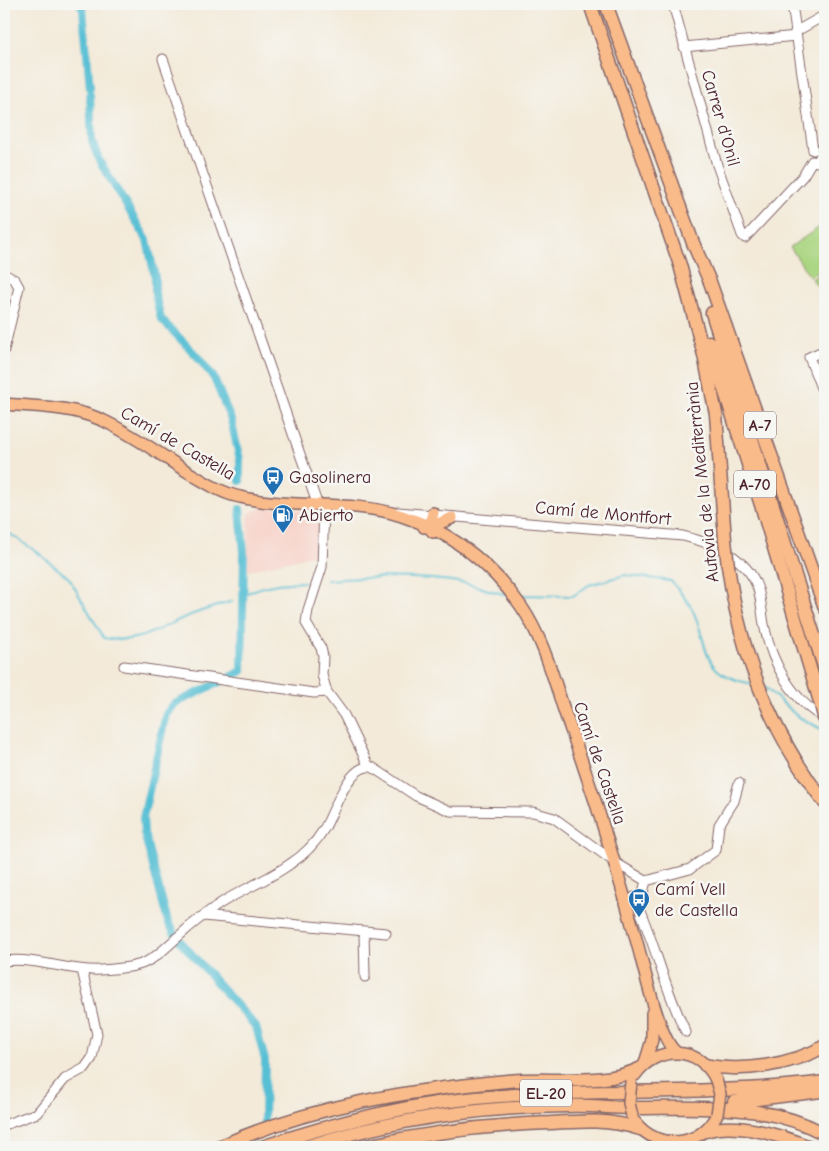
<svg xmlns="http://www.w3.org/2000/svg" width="829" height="1151" viewBox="0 0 829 1151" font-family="'Comic Neue',sans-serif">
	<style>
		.built { fill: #f7d1c7 }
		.pitch { fill: #aad581; stroke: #7a7a56 }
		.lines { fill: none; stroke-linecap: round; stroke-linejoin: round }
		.stream { stroke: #57bfd4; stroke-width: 2 }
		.canal { stroke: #57bfd4; stroke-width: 8 }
		.minor-casing { stroke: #856668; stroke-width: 11 }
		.major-casing { stroke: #856668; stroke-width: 14 }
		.highway-casing { stroke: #856668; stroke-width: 15 }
		.minor { stroke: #fff; stroke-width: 9 }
		.major { stroke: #fabb8b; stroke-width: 11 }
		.highway { stroke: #fabb8b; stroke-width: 12 }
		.major-bridge-casing { stroke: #856668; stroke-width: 14; stroke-linecap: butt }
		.highway-bridge-casing { stroke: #856668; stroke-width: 15; stroke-linecap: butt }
		.major-bridge { stroke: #fabb8b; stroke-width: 11 }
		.highway-bridge { stroke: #fabb8b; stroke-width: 12 }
		.labels { text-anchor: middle; stroke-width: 5; stroke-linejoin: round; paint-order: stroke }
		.shield { fill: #f6f6f2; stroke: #7e6067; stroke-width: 1 }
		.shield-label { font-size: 16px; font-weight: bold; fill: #4a1f2b }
		.street-label { font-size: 18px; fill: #4a1f2b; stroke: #f6f6f2 }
		.poi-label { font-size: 18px; fill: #4a1f2b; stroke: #f6f6f2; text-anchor: start }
	</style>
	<rect width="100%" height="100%" fill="#f6f6f2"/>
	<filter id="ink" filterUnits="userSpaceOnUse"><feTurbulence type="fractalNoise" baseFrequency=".02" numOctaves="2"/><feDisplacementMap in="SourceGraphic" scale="10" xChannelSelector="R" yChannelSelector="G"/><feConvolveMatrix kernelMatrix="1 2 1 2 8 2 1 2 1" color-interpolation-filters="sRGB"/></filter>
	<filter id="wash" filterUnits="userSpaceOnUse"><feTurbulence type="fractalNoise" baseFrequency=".0096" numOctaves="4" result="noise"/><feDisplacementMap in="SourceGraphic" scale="20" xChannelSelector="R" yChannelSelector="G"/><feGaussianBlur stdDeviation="1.12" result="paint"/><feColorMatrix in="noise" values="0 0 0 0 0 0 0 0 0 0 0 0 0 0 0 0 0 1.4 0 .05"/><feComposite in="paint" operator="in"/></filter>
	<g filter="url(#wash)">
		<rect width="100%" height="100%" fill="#f3ead9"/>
		<path class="built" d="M 262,507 L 319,513 L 316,554 L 248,571 L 248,514 Z"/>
		<path class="pitch" d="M 821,226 L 825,233 L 825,267 L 810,277 L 790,247 Z
			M 825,270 L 825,297 L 812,279 Z"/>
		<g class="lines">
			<path class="stream" d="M 4,530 L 37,552 L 69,578 L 104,638 C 139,645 158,628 188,616 C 203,610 218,606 233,601
				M 327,580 C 373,577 419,575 465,583 C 478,586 491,592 505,594
				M 246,594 C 263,584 284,583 304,582
				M 518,595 L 573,596 L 589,585 L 625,575 L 671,581 C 679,591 689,601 694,613 C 711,654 700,674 753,684
				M 765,687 L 797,716 L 825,731"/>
			<path class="canal" d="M 80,4 L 83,9 L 90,88
				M 90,95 L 92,141 L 99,160 L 147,240 L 155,277 L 155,294 L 161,319 L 197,356 L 214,378 L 231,420 L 240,460 L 240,481
				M 225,680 L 242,671 L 244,552 L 240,509
				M 175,934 L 168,922 L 144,833 L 143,818 L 166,714 L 174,704 L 220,682
				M 180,941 L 256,1027 L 265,1060 L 264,1124"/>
		</g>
	</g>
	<g filter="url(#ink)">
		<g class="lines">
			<g class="minor-casing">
				<path id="minor" d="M 673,4 L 717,165 L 742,235 L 745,238 L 803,176 L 812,161
					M 792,4 L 813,150
					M 795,32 L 825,15
					M 684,47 L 796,36
					M 163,59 L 318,506
					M 812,161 L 818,162 L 821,154
					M 4,274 L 15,280 L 19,287 L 4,350
					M 825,350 L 809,357 L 825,398
					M 324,507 L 322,567 L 308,610 L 306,623 L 321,648 L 323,656 L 322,675 L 327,692 L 344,715 L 369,767
					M 398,512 L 683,536 C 706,542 729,549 746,568 C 763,587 760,607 765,629 C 772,663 793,702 825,718
					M 124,666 L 314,693 L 327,692
					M 634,897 C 655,941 664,989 686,1032
					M 639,907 L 646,881
					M 203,916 L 386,933
					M 364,931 L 365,977
					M 4,961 C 39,957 68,972 101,970 C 115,969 134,968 146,962 C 159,956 168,945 179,936 C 192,924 206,913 221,903 C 243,889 268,880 290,864 C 304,855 315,844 324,829 C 334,813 348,763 372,767 L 416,796 L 450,811 L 533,812 L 554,818 L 616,863 L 646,881 L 690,869 L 716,850 L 719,825 L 734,801 L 739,783
					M 4,1125 L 37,1113 L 65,1079 L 85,1068 L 92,1058 L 97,1034 L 82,970"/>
			</g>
			<g class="major-casing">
				<path id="major" d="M 4,404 C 38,407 70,406 102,420 C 130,433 157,452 183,469 C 200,479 220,493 240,497 C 293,510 350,499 402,516 C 452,532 491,564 521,606 C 543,638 553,677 565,713 C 593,791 618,870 639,950 C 645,972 660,1041 676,1052
					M 424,527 L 433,526 L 452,518
					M 433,532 L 429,527 L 433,513
					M 645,1063 L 652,1040 L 652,1013
					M 635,1075 C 656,1045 700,1045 716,1080
					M 635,1122 C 657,1151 701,1148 717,1114"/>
			</g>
			<g class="highway-casing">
				<path id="highway" d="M 590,4 L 680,265 L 704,355 L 716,414 L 725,540
					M 606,4 L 693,243 L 710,282 L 825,608
					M 712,313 L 825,670
					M 709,342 L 762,508 L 821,705
					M 728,566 C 740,653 771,733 825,803
					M 705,1065 C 742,1073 792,1065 825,1046
					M 734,1102 L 821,1091
					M 706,1131 C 736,1121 782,1136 810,1147
					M 219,1147 C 309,1106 410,1090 507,1081 C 546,1077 605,1086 639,1069
					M 262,1147 C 331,1124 404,1105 476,1098 C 592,1087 709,1097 825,1082
					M 305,1147 C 389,1120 479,1107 567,1106 C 590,1105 613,1108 636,1108 C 700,1108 766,1102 825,1134
					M 361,1147 C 424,1133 486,1125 550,1123 C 581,1121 610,1119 640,1129"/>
			</g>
			<use href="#minor" class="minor"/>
			<use href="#major" class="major"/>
			<use href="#highway" class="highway"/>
			<g class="major-bridge-casing">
				<path id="major-bridge" d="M 716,1080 L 720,1094 L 717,1114
					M 631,1082 L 629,1103 L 632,1116"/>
			</g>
			<g class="highway-bridge-casing">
				<path id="highway-bridge" d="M 725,540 L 728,566
					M 821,705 L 825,721"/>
			</g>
			<use href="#major-bridge" class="major-bridge"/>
			<use href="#highway-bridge" class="highway-bridge"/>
		</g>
	</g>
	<defs>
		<g id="bus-pin" transform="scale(1.125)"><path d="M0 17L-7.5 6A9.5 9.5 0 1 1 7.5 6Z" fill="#1f6fb2" stroke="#f6f6f2"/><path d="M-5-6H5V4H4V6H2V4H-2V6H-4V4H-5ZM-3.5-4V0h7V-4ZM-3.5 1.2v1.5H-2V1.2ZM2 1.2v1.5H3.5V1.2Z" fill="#fff"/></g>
		<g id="fuel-pin" transform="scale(1.125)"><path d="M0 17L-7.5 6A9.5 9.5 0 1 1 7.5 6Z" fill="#1f6fb2" stroke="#f6f6f2"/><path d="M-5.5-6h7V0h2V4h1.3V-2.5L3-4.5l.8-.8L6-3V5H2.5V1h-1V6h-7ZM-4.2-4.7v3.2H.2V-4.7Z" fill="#fff"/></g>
	</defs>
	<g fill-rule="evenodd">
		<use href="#bus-pin" x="273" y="477"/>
		<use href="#fuel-pin" x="283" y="515"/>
		<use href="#bus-pin" x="639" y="899"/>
	</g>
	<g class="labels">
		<g class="shield">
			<rect x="744" y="411.5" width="32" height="27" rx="4"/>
			<rect x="734" y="470.5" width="42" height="27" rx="4"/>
			<rect x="520" y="1079.5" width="52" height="27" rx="4"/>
		</g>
		<g class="shield-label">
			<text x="760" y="431">A-7</text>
			<text x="755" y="490">A-70</text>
			<text x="546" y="1099">EL-20</text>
		</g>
		<g class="street-label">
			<text transform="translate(721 118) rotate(74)" y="6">Carrer d'Onil</text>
			<text transform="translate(178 443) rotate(30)" y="6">Camí de Castella</text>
			<text transform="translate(702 482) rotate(-96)" y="6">Autovia de la Mediterrània</text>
			<text transform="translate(603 513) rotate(5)" y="6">Camí de Montfort</text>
			<text transform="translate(600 763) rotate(71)" y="6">Camí de Castella</text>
		</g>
		<g class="poi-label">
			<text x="289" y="483">Gasolinera</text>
			<text x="299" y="521">Abierto</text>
			<text x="655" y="895">Camí Vell<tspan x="655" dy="21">de Castella</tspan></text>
		</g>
	</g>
	<rect width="829" height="1151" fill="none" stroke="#f6f6f2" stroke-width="20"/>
</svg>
